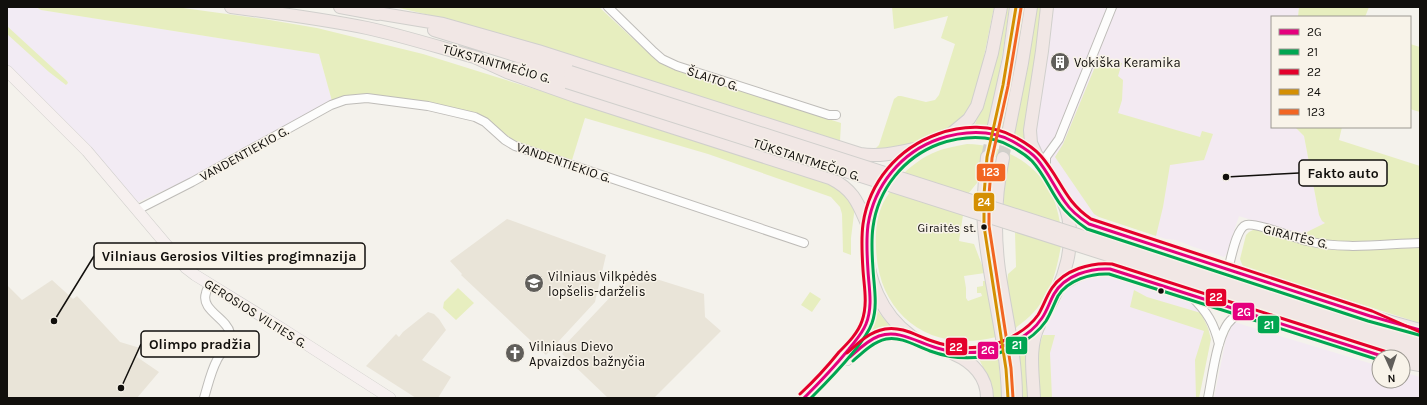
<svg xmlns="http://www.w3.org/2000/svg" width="1427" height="405" viewBox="0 0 1427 405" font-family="Karla,sans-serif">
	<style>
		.commercial { fill: #f3eaf2 }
		.industrial { fill: #f2ebf4 }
		.built { fill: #e9e4d8 }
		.green { fill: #e7eebf }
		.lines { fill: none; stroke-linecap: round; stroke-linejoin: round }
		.highway-tunnel { stroke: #d2d0ca; stroke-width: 12; stroke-dasharray: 12 6; stroke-linecap: butt }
		.minor-casing { stroke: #bebcb8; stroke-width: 10 }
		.major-casing { stroke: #d0cfcc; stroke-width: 12 }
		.highway-casing { stroke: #d0cfcc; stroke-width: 14 }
		.minor { stroke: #fdfdfc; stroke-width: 8 }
		.major { stroke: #f6f0ef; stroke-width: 11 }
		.highway { stroke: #f1e7e5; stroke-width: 12 }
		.highway-bridge-casing { stroke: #d0cfcc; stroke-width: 14; stroke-linecap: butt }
		.highway-bridge { stroke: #f1e7e5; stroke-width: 12 }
		.bus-1-casing { stroke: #f8f3e9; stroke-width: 6 }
		.bus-2-casing { stroke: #f8f3e9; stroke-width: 6 }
		.bus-3-casing { stroke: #f8f3e9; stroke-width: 6 }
		.bus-4-casing { stroke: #f8f3e9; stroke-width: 6 }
		.bus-5-casing { stroke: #f8f3e9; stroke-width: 6 }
		.bus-1 { stroke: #e5007d; stroke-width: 3 }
		.bus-2 { stroke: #00a651; stroke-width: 3 }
		.bus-3 { stroke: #e4002b; stroke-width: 3 }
		.bus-4 { stroke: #d48f02; stroke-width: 3 }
		.bus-5 { stroke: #f26522; stroke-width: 3 }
		.bus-dot { fill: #110f0c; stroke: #f8f3e9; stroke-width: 1.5 }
		.labels { text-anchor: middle; stroke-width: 3; stroke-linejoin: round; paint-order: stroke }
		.bus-label { font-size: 12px; fill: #110f0c; stroke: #f8f3e9; text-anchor: end }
		.poi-label { font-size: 13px; fill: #110f0c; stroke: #f8f3e9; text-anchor: start }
		.street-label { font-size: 13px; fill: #110f0c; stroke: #f8f3e9 }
		.leader { fill: none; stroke: #110f0c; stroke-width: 1.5 }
		.callout-dot { fill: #110f0c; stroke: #f8f3e9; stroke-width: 1.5 }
		.callout { fill: #f8f3e9; stroke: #110f0c; stroke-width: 1.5 }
		.callout-label { font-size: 14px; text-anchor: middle; font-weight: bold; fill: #110f0c }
		.line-badge { stroke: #f8f3e9; stroke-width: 1.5 }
		.badge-label { font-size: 11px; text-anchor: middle; font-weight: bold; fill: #fff }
	</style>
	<rect width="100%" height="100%" fill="#f4f2ec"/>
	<path class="commercial" d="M 1050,7 L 1299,7 L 1298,17 L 1272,17 L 1272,127 L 1295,127 L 1304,136 L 1319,215 L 1326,223 L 1307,232 L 1303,236 L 1239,216 L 1226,255 L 1224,257 L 1191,246 L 1176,240 L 1166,239 L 1099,217 L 1091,217 L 1076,203 L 1055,174 L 1039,149 L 1036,140 L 1035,125 Z
		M 1105,273 L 1120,277 L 1136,285 L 1192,303 L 1201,313 L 1208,328 L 1211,339 L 1199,398 L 1038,398 L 1038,349 L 1045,330 L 1064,294 L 1070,286 L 1082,278 Z
		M 1234,322 L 1379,366 L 1379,381 L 1403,381 L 1403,372 L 1420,377 L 1420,398 L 1214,398 L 1226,339 Z"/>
	<path class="industrial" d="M 7,7 L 36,7 L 41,10 L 319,54 L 332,101 L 185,181 L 136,203 L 7,66 Z"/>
	<path class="built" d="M 507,219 L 606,255 L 595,302 L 546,355 L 461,275 L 462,274 L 450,261 Z
		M 634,272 L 704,294 L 705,317 L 721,331 L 654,398 L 608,398 L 562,354 L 567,348 L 564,346 Z
		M 52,280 L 73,299 L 77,296 L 120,342 L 140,348 L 137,357 L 159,372 L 137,398 L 7,398 L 7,285 L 22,300 Z
		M 428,312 L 434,314 L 439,319 L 446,330 L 422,360 L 451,377 L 438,398 L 416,398 L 366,366 L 396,334 L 399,337 L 403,332 Z"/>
	<path class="green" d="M 36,7 L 176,7 L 264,19 L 317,28 L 423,54 L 828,181 L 836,185 L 855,206 L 851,238 L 851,255 L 843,252 L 842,214 L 840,207 L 831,197 L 708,154 L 585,118 L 572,160 L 516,142 L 492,124 L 364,96 L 352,95 L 332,101 L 319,54 L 41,10 Z
		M 395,7 L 599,7 L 657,61 L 672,69 L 841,123 L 840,141 L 506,35 L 442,18 Z
		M 892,7 L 994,7 L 979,81 L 969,110 L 951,127 L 920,141 L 893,149 L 875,149 L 879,145 L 894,99 L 898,96 L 901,96 L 926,102 L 935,100 L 939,95 L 955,44 L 941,38 L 948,16 L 894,29 Z
		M 1005,7 L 1009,7 C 1004,48 997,89 987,129 L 974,127 L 981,108 Z
		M 1021,7 L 1026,7 L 1013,87 L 1002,132 L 997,131 Z
		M 1036,7 L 1041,7 L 1036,58 L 1025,121 L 1025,141 L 1013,135 C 1023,93 1032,51 1036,7 Z
		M 1299,7 L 1369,7 L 1365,17 L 1298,17 Z
		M 7,26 L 67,81 L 68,83 L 66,85 L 49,72 L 7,34 Z
		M 1410,44 L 1420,47 L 1420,112 L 1410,109 Z
		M 1099,57 L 1122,63 L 1118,76 L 1123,80 L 1122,100 L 1118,113 L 1200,137 L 1202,131 L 1213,134 L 1204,160 L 1170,165 L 1163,207 L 1156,236 L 1099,217 L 1094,214 L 1055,157 L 1063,144 Z
		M 1295,127 L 1342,127 L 1339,140 L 1420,166 L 1420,239 L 1336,242 L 1303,236 L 1307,232 L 1325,223 L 1322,221 L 1319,215 L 1304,136 Z
		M 967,144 C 1000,144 1033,161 1050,190 C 1055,200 1058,212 1060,223 L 1004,205 L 1004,179 L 998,157 L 981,157 L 977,183 L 968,194 L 904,173 C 925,154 938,149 967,144 Z
		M 890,192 L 963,215 L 959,241 L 974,244 L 985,273 L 964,276 L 966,288 L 966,298 L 968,301 L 982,296 L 981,293 L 977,293 L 977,287 L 983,286 L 983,281 L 986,281 L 996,337 C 930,354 877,315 876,246 C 875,227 878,207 890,192 Z
		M 1253,230 L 1258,230 L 1316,248 L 1334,250 L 1420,248 L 1420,323 L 1243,267 L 1240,259 L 1246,235 L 1249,232 Z
		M 1015,232 L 1061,246 C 1054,284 1046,307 1014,329 L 1007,283 L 1008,274 L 1016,267 Z
		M 458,288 L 474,303 L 456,320 L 443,308 L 444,302 Z
		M 1134,290 L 1147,297 L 1201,313 L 1208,328 L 1211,339 L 1199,398 L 1196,398 L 1195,360 L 1204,331 L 1130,307 Z
		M 810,292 L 821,299 L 812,312 L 801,305 Z
		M 877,310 L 891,328 L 883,328 L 866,336 C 871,328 875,320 876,311 Z
		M 1043,335 L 1055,335 L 1050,353 L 1052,398 L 1038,398 L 1037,362 L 1038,349 Z
		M 1025,342 L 1028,398 L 1022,398 L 1017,348 Z
		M 998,355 L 1002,398 L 992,398 L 986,373 L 979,359 Z"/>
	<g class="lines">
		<path class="highway-tunnel" d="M 987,157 L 993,130
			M 1003,158 L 1008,134"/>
		<g class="minor-casing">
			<path id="minor" d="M 608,7 L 654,52 L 662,59 L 677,66 L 829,115 L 836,115
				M 1046,170 L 1046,157 L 1059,139 L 1112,7
				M 137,210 L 192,182 L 331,105 L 345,100 L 367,98 L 428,106 L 475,117 L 485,122 L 505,140 L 515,146 L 804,243
				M 1228,269 C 1231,260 1236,228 1246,225 C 1255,222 1295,238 1307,241 C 1344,250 1383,244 1420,243
				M 1192,297 C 1207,312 1214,323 1219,344
				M 204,398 C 208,385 211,371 217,360 C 221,351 232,344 230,333 C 227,318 200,310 206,293 C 206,290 209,287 210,285
				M 1208,398 C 1212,379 1217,331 1232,319 C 1236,315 1241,314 1246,313"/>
		</g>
		<g class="major-casing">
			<path id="major" d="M 7,71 L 87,151 L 186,268 L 195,275 L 281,328 L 390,398
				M 847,360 C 872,337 876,330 911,337
				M 804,398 L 824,378 L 861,334 C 872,314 870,295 869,274"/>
		</g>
		<g class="highway-casing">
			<path id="highway" d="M 231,7 C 277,13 322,19 367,28 C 404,36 441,48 478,58
				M 340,7 L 378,14
				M 371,12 L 443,24 L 538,51 L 860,154 C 879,157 896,153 914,149
				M 434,30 L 570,72
				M 472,56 L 507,72 L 575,96 L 830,178 C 854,190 858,203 868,226
				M 515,68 L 567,82
				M 993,130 L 1009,58 L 1016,7
				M 951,134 L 969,119 L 977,106 L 992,53 L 1001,7
				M 1008,134 L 1022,63 L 1031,7
				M 1037,156 L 1031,143 L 1030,130 L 1042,51 L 1047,7
				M 987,157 C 985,180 982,203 984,227 C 989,284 1007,340 1008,398
				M 1003,158 C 995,195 994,232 999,270 C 1005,312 1016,354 1016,397
				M 1065,204 L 1075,214 L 1089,224 L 1370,316 L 1420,330
				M 1059,286 C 1078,275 1088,267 1110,269 L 1385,357
				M 1355,324 L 1384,334 L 1420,343
				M 1352,333 L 1420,355
				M 989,350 C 963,355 933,353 911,336 C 851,292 852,192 914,151 C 927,143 942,136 958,133 C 984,130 1011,137 1032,154 C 1041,161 1046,172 1052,181 C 1055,188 1060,194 1063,201 C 1080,239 1064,285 1042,317 C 1038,324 1031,330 1024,335
				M 954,354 C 973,362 987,377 987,398
				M 1403,362 L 1420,365
				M 1034,398 C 1033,373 1028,347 1039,325"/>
		</g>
		<use href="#minor" class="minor"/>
		<use href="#major" class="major"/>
		<use href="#highway" class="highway"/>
		<g class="highway-bridge-casing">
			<path id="highway-bridge" d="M 570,72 L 1355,324
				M 567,82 L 1352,333
				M 989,350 L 1006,345 L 1024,335"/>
		</g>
		<use href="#highway-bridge" class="highway-bridge"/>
		<g class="bus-1-casing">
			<path id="bus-1" d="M 850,357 C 859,349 868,340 879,336 C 900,329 918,343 937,348 C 957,354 978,354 997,348 C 1014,343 1032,333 1042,318 C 1047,311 1050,301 1054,294 C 1065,275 1090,268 1110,269 L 1385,357
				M 804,398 C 820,382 835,366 849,349 C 855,341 862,334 866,324 C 873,307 869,288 868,271 C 867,256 866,240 868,225 C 874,186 901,152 939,139 C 962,131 990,129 1012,141 C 1021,146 1030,151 1037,159 C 1048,172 1055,188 1065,202 C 1071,211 1080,218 1089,224 L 1370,316 L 1420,330"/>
		</g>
		<g class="bus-2-casing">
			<path id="bus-2" d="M 853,361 C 863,352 873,342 886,339 C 901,336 916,346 930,351 C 952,359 976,360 999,353 C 1017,347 1035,337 1046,321 C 1051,313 1054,304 1058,296 C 1068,280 1091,273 1109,274 L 1379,360
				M 811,398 C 827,382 865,344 872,323 C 878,306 874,287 873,269 C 872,255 871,241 873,227 C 878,189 904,157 939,144 C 962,136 989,134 1010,146 C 1018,150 1026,155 1032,161 C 1044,174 1050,190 1060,204 C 1067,214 1077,222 1087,229 L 1368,321 L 1419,335"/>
		</g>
		<g class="bus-3-casing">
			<path id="bus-3" d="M 847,353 C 858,343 869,332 885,329 C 902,326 917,336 932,341 C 954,349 978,350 1001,342 C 1015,336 1029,328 1038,315 C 1043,307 1046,297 1052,288 C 1064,270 1091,262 1112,264 L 1387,352
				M 800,394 C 814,381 827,367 839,352 C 848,343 858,333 862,321 C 868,304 864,286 863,270 C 862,255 861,239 863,224 C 869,182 898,148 938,134 C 962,125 992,124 1015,137 C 1024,142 1034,148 1041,156 C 1061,179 1064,201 1091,219 L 1372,311 L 1420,332"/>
		</g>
		<g class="bus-4-casing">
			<path id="bus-4" d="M 1008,398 L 1006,369 L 984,226 L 984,195 L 987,157 L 1003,85 L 1016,7"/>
		</g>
		<g class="bus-5-casing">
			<path id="bus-5" d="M 1013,398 L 1011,368 L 989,226 L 989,195 L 992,158 L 1008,86 L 1021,8"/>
		</g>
		<use href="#bus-1" class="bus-1"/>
		<use href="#bus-2" class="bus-2"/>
		<use href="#bus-3" class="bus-3"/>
		<use href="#bus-4" class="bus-4"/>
		<use href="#bus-5" class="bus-5"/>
	</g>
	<defs>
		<g id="building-disc" transform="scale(1)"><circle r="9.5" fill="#605e5a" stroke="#f8f3e9"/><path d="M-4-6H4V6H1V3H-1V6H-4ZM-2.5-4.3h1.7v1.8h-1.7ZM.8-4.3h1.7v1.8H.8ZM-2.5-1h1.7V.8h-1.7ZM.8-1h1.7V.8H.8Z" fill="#fff"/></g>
		<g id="school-disc" transform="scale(1)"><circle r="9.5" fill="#605e5a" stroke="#f8f3e9"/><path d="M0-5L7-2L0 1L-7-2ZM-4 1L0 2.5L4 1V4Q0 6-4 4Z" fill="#fff"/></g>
		<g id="church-disc" transform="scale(1)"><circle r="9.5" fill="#605e5a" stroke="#f8f3e9"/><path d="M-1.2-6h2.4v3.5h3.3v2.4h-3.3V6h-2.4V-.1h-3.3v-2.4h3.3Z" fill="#fff"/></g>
	</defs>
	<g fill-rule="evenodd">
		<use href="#building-disc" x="1060" y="62"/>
		<use href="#school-disc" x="534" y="283"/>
		<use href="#church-disc" x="515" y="353"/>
	</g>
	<g class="bus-dot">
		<circle cx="984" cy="227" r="3.5"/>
		<circle cx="1161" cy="291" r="3.5"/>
	</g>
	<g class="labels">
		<g class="bus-label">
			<text x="976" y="232">Giraitės st.</text>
		</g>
		<g class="poi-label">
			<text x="1074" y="67">Vokiška Keramika</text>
			<text x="548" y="281">Vilniaus Vilkpėdės<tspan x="548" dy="15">lopšelis-darželis</tspan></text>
			<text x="529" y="351">Vilniaus Dievo<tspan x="529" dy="15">Apvaizdos bažnyčia</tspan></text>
		</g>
		<g class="street-label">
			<text transform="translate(497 63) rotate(16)" y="5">TŪKSTANTMEČIO G.</text>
			<text transform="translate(713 78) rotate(18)" y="5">ŠLAITO G.</text>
			<text transform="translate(244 153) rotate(-29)" y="5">VANDENTIEKIO G.</text>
			<text transform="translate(807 159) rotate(18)" y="5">TŪKSTANTMEČIO G.</text>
			<text transform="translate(564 162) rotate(19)" y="5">VANDENTIEKIO G.</text>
			<text transform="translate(1296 236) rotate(14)" y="5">GIRAITĖS G.</text>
			<text transform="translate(256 313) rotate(32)" y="5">GEROSIOS VILTIES G.</text>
		</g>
	</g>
	<path class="leader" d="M1226 177L1299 173M54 321L94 256M121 388L141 344"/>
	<g class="callout-dot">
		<circle cx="1226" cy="177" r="4"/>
		<circle cx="54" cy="321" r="4"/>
		<circle cx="121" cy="388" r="4"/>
	</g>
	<g class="callout">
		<rect x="1299" y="160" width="88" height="26" rx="4"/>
		<rect x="94" y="243" width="271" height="26" rx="4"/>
		<rect x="141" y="331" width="118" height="26" rx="4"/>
	</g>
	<g class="callout-label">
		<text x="1343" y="178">Fakto auto</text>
		<text x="229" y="261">Vilniaus Gerosios Vilties progimnazija</text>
		<text x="200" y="349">Olimpo pradžia</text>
	</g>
	<g class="line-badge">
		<rect x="976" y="163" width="30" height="19" rx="4" fill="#f26522"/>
		<rect x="973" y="192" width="22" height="20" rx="4" fill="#d48f02"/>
		<rect x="1205" y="288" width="22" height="19" rx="4" fill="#e4002b"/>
		<rect x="1232" y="302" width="23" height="19" rx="4" fill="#e5007d"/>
		<rect x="1257" y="315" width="23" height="19" rx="4" fill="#00a651"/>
		<rect x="1005" y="336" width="23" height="19" rx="4" fill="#00a651"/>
		<rect x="945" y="337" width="23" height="19" rx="4" fill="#e4002b"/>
		<rect x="977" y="341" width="22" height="19" rx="4" fill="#e5007d"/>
	</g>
	<g class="badge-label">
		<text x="991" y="176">123</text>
		<text x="984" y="206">24</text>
		<text x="1216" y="301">22</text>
		<text x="1244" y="316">2G</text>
		<text x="1269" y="329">21</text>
		<text x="1017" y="349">21</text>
		<text x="956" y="351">22</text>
		<text x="988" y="354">2G</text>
	</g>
	<rect width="1427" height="405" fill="none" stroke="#110f0c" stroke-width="16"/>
	<rect x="1271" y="16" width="140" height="112" fill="#f8f3e9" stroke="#9c9891"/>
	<rect x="1279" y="29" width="20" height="6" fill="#e5007d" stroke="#9c9891"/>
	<text x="1307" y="36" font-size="12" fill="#110f0c">2G</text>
	<rect x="1279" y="49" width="20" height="6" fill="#00a651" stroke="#9c9891"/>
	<text x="1307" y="56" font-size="12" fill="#110f0c">21</text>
	<rect x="1279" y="69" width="20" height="6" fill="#e4002b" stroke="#9c9891"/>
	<text x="1307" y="76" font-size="12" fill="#110f0c">22</text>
	<rect x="1279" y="89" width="20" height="6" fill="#d48f02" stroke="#9c9891"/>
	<text x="1307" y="96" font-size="12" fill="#110f0c">24</text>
	<rect x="1279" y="109" width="20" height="6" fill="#f26522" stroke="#9c9891"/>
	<text x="1307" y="116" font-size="12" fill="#110f0c">123</text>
	<g transform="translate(1391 369) rotate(177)"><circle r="19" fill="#f8f3e9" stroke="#9c9891"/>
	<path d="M0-3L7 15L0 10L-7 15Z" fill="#605e5a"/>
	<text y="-6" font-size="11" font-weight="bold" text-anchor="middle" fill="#110f0c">N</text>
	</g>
</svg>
